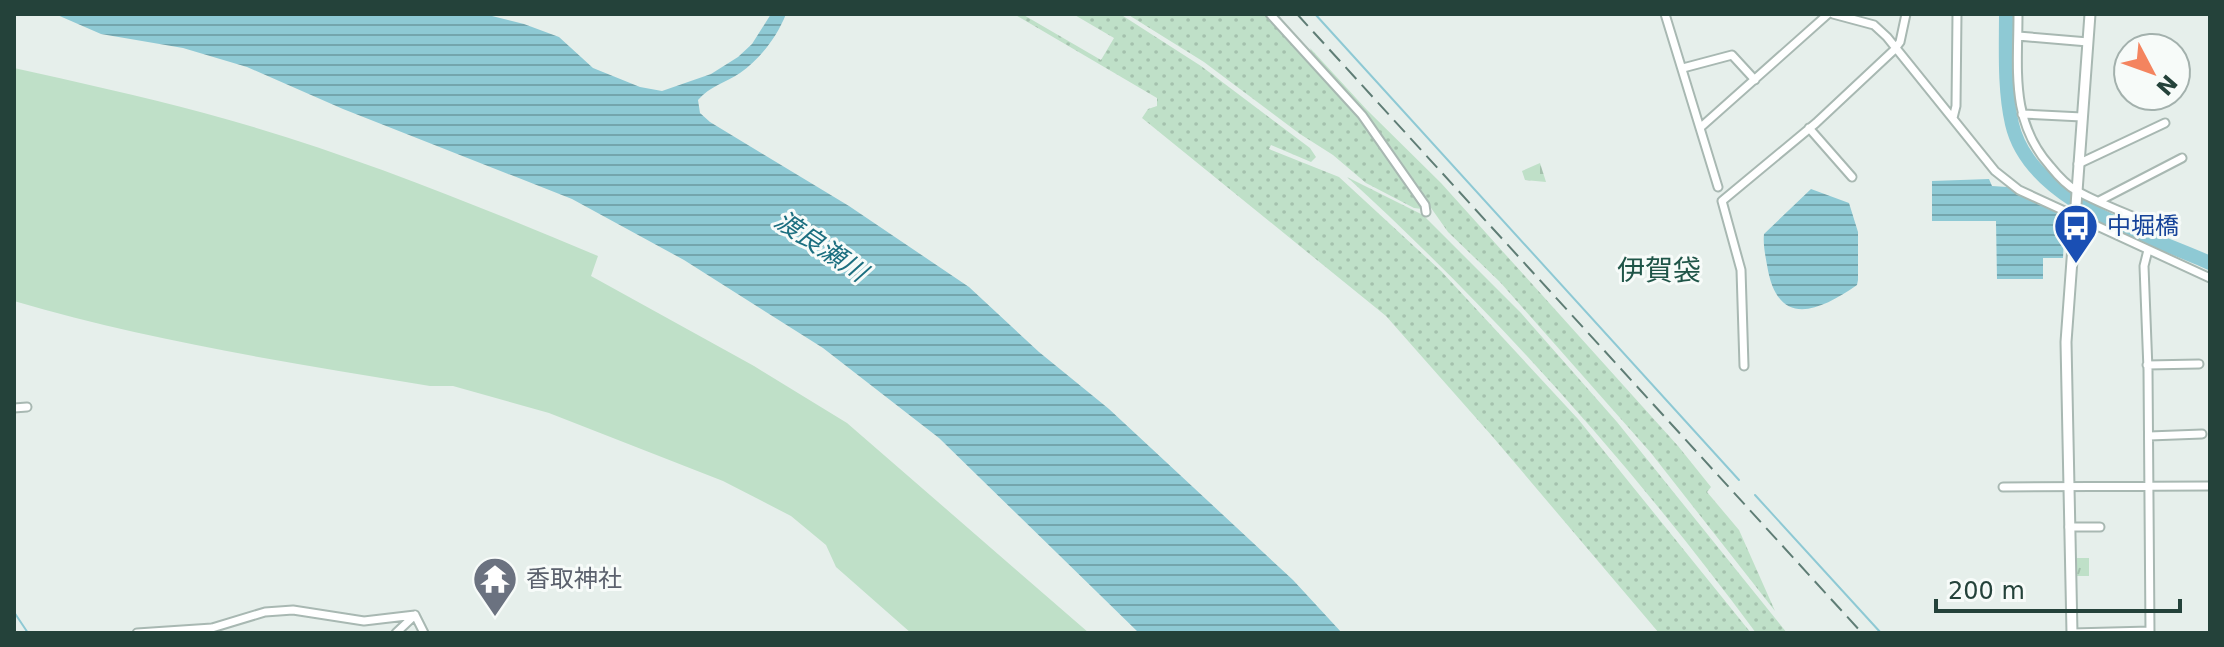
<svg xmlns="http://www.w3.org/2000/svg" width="2224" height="647" viewBox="0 0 2224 647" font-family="'DejaVu Sans','Noto Sans JP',sans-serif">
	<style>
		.grass { fill: url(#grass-dots) }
		.cemetery { fill: url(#cemetery-stones) }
		.park { fill: url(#park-tufts) }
		.pitch { fill: #bfe0c8 }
		.water { fill: url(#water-rules) }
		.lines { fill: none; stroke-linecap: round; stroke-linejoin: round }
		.stream { stroke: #8ec9d4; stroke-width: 2 }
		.river { stroke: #8ec9d4; stroke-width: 14 }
		.minor-casing { stroke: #a8b8b2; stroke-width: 11 }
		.tertiary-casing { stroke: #a8b8b2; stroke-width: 13 }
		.minor { stroke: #fff; stroke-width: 7 }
		.tertiary { stroke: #fff; stroke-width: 9 }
		.rail { stroke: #5f7d75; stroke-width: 2; stroke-dasharray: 16 8; stroke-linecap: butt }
		.labels { text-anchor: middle; stroke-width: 6; stroke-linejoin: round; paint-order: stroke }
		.transit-label { font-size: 24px; fill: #164399; stroke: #f7fbf9; text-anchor: start }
		.worship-label { font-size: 24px; fill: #5b616d; stroke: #f7fbf9; text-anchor: start }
		.water-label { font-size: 26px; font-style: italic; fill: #1c6f80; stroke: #f7fbf9 }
		.quarter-label { font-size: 28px; fill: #1f5548; stroke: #f7fbf9 }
	</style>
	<defs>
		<pattern id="grass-dots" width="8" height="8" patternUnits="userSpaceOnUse" patternTransform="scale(2)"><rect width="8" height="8" fill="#bfe0c8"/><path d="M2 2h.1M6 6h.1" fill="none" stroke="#a4c1ad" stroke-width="1.8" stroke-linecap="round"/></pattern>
		<pattern id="cemetery-stones" width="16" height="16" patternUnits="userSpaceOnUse" patternTransform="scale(2)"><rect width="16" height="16" fill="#bfe0c8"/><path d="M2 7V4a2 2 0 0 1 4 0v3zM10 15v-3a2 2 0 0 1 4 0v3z" fill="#a4c1ad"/></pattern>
		<pattern id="park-tufts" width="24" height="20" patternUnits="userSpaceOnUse" patternTransform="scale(2)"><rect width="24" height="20" fill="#bfe0c8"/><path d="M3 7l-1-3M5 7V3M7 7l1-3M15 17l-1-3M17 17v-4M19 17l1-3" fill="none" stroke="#a4c1ad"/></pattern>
		<pattern id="water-rules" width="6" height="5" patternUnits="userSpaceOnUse" patternTransform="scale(2)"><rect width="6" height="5" fill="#8ec9d4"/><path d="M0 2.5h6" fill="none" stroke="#74a5ad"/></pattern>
	</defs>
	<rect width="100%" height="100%" fill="#e6efeb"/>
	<path class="grass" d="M 1014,14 L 1022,14 L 1101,60 L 1114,38 L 1073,14 L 1120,14 L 1201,66 L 1310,148 L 1316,157 L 1311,162 L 1271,145 L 1269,149 L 1339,177 L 1441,271 L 1578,419 L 1751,633 L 1659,633 L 1492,436 L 1386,316 L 1142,118 L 1148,109 L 1157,106 L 1157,98 Z
		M 1127,14 L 1266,14 L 1355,110 L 1422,205 L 1422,209 L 1414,208 L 1366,183 L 1333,155 L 1300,134 L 1204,62 Z
		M 1310,48 L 1367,110 L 1441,183 L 1678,446 L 1711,487 L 1707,492 L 1739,530 L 1775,611 L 1651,453 L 1500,282 L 1448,232 L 1362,110 L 1312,54 Z
		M 1347,177 L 1423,215 L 1521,313 L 1617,422 L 1787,633 L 1756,633 C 1634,468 1498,315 1347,177 Z"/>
	<path class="cemetery" d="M 1540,163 L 1546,182 L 1525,180 L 1522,171 Z"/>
	<path class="park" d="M 2077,558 L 2089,558 L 2089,576 L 2074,576 L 2074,562 Z"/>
	<path class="pitch" d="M 14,68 C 77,82 141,96 204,113 C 339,149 469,202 598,256 L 591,276 L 754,366 L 847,423 L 1089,633 L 911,633 L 836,567 L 826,545 L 791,516 L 723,481 L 549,413 L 453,386 L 430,386 C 290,363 150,341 14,301 Z"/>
	<path class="water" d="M 55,14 L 484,14 L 524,24 L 559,37 L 593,68 L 640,87 L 662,91 L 711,74 L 738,57 L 752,44 L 771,14 L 786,14 C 777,37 760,59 740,73 C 725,83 710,86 698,100 L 700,113 L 710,122 L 849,206 L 969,287 L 1039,352 L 1109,409 L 1293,580 L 1342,633 L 1139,633 L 939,438 L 823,348 L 684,260 L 572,199 L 343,109 L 247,67 L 183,48 L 101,34 Z
		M 2000,14 L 2013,14 L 2013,59 L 2001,61 Z
		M 1989,179 L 1992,186 L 2007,187 L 2065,217 L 2063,258 L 2043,258 L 2043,279 L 1997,279 L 1996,221 L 1932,221 L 1932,181 Z
		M 1811,189 L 1849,203 L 1858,232 L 1858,280 L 1857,285 C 1817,313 1777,328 1767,265 C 1765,254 1763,244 1764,234 Z"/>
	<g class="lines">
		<path class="stream" d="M 1315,14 L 1739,480
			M 1755,495 L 1881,633
			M 14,612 L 28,633"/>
		<path class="river" d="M 2006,14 C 2006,49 2004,89 2012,124 C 2030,202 2145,234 2210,263"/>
		<g class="minor-casing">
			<path id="minor" d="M 1270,14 L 1362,115 L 1425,205 L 1426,212
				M 1665,14 L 1718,187
				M 1833,14 L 1874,25 L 1887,37 L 1995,171 L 2019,190 L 2210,278
				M 2018,14 C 2018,70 2010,121 2050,166 C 2058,176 2066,185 2077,191 C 2106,207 2138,217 2167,232
				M 2018,36 L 2088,42
				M 1683,68 L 1732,55 L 1755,80
				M 2022,114 L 2082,117
				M 1953,118 L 1956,106 L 1957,14
				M 1701,127 L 1828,14
				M 1809,128 L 1852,177
				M 2078,164 L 2165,123
				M 2099,201 L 2182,158
				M 2148,250 L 2144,266 L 2148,370 L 2150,633
				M 2147,365 L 2199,364
				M 1744,366 L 1741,270 L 1722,201 L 1816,123 L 1894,50 L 1900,42 L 1906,14
				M 14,408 L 27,407
				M 2149,436 L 2202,434
				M 2003,487 L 2210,486
				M 2069,527 L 2100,527
				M 415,615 L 424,633
				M 137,633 L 212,628 L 265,612 L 293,610 L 364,621 L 415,615
				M 396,633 L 415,615
				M 2072,633 L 2150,631"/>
		</g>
		<g class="tertiary-casing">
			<path id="tertiary" d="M 2072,633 L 2066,342 L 2090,14"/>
		</g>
		<use href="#minor" class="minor"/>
		<use href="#tertiary" class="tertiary"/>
		<path class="rail" d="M 1297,14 L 1862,633"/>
	</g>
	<defs>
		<g id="bus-pin" transform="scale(2.3)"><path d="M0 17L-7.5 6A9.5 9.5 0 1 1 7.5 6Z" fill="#1a4fb4" stroke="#f7fbf9"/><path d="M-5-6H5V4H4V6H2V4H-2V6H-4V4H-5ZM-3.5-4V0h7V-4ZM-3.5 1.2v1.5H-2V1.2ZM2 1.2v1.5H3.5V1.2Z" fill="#fff"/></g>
		<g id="temple-pin" transform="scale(2.3)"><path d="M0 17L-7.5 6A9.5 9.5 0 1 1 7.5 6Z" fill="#6b7280" stroke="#f7fbf9"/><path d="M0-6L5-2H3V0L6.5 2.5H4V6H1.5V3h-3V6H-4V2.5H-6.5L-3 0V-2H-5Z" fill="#fff"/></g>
	</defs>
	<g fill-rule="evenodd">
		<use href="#bus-pin" x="2076" y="226"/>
		<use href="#temple-pin" x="495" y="579"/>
	</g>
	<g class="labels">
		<g class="transit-label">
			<text x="2107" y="234">中堀橋</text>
		</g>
		<g class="worship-label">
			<text x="526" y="587">香取神社</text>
		</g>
		<g class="water-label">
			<text transform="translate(821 246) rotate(34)" y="9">渡良瀬川</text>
		</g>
		<g class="quarter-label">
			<text x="1659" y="280">伊賀袋</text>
		</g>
	</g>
	<rect width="2224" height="647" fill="none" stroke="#24423a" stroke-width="32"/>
	<g transform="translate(2152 72) rotate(131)"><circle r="38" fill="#f7fbf9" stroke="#a3b1ad" stroke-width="2"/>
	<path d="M0-6L14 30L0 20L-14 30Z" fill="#f4845f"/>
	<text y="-12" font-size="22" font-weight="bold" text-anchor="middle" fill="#24423a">N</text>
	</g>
	<path d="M1936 599v12h244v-12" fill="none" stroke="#24423a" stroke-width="4"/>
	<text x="1948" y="599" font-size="24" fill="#24423a" stroke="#f7fbf9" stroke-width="6" paint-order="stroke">200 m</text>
</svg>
